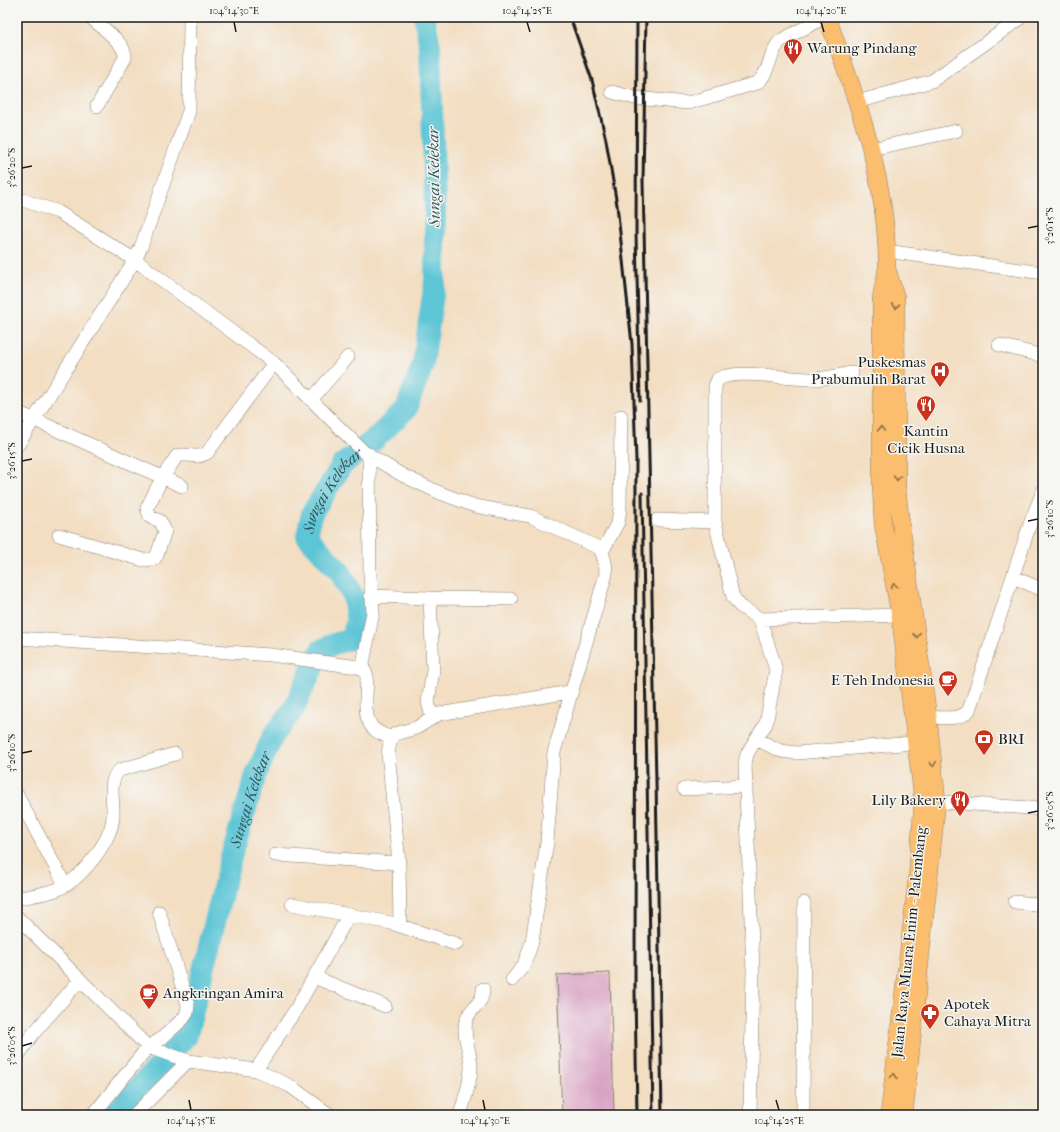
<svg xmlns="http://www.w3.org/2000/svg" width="1060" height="1132" viewBox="0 0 1060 1132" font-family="'IM FELL French Canon',serif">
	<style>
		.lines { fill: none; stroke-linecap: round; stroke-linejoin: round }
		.river { stroke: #5bc5d6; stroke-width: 22 }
		.building { fill: #d9a3c5 }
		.minor-casing { stroke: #887d6f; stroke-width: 14 }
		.major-casing { stroke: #887d6f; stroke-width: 18 }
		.minor { stroke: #fff; stroke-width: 13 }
		.major { stroke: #fbbe6e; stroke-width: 17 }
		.rail { stroke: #1c1c1c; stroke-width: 3 }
		.oneway { stroke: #8c6d45 }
		.ticks { fill: none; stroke: #1c1c1c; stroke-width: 1.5 }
		.labels { text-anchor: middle; stroke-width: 3; stroke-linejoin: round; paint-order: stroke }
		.poi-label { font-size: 15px; fill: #1c1c1c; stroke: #f6f6f2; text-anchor: start }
		.street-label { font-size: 15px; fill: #1c1c1c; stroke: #f6f6f2 }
		.water-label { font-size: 16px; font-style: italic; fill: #32575d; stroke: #f6f6f2 }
		.neatline { fill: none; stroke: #1c1c1c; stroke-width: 1.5 }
		.ticks-label { font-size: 10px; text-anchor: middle; fill: #1c1c1c }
	</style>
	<rect width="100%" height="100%" fill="#f6f6f2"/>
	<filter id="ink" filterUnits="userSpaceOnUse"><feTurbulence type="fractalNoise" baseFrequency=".025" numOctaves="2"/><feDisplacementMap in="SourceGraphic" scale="8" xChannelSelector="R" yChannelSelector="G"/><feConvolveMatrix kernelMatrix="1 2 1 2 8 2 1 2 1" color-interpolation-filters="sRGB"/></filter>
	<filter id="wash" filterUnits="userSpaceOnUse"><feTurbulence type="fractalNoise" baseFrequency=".012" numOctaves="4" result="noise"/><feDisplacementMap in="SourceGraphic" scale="16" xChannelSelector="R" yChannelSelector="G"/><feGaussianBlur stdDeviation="0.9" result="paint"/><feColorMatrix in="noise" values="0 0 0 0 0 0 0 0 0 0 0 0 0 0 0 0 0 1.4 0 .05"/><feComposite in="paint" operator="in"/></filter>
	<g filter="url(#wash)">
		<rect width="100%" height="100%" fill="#f3dec2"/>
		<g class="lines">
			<path class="river" id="s1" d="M 113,1115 L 187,1035 L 231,857 L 256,775 L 273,736 L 293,710 L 321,650 L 333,644 L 351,639 L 357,621 L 353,596 L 340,572 L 307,536 L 312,513 L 342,465 L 375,439 L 406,409 L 423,364 L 435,281 L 435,202 L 430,47 L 424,17"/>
		</g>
		<g id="blocks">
			<path class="building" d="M 610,973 L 614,1115 L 562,1115 L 557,975 Z"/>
		</g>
	</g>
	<g filter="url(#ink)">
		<use href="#blocks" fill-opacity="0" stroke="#887d6f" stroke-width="1"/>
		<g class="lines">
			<g class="minor-casing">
				<path id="minor" d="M 90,17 C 100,26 127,44 125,58 L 97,106
					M 612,92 L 635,98 L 688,103 L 757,83 C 770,73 769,53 780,41 L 825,17
					M 857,102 L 932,81 L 1018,20
					M 871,149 L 956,131
					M 17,198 L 58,212 L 135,260 L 274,363 L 364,452 L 402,475 L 440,493 L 475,506 L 530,516 L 599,548 C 605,556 606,564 606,574 L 554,752 L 547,842 L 532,942 L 524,965 L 512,980
					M 886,251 L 1043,273
					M 999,345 L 1043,356
					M 311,400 L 348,357
					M 17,412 L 182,486
					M 17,446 L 135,260 L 141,247 L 189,111 L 190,17
					M 657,520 L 715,522 L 733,597 L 740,606 L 760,619 L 776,670 L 766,724 L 756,739
					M 715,522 L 715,386 L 718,379 C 737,368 791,380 815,379 C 827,378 840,375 852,373
					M 59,535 L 143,560 L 154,559 L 157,555 L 165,531 L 160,521 L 150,517 L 147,508 L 162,478 L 177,456 C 188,452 195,460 207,453 L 274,363
					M 602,552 L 618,522 L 620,509 L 621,416
					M 1013,577 L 1043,590
					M 371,596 L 430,598 L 433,670 L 428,702 L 432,718
					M 430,598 L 511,599
					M 760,619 L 900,615 L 908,613
					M 17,638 L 271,655 L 358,667 L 364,670 L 367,676 C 367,690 363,712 370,724 C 373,731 384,735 391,738
					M 362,669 L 373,612 L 370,575 L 369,454
					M 919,716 C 934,716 959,723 969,710 L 1030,524 L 1043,491
					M 684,789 L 745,786
					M 17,795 L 65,885
					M 929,801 L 1043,809
					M 275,855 L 399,863
					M 17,899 C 30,896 43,894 56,890 C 80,881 112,841 113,816 C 114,801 107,780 120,770 L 175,754
					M 1015,902 L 1043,905
					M 292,904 L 391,923 L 456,944
					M 17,917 L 148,1047 L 188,1061 L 256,1070 L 290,1086 L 330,1115
					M 400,925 L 399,863 L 388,753 L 391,738 L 395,734 L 416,728 L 439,714 L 570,692
					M 314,977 L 385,1006
					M 17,1057 L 32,1035 L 80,980
					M 256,1070 L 296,1009 L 349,915
					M 93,1115 L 148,1047 L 161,1039 L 183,1019 L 187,1013 L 188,1005 L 159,912
					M 134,1115 L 188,1061
					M 460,1115 C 464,1100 471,1082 471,1067 C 471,1051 462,1037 466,1021 C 469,1008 484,1004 483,989
					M 750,1115 L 753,971 L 745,764 L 747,754 L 756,739 L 781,751 L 797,753 L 924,742
					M 803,1115 L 804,903"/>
			</g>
			<g class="major-casing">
				<path id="major" d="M 827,17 C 856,97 888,180 887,267 C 886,278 882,289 881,300 L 881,486 L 883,524 L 900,615 L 923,801 L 917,880 L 889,1115
					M 887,269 L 896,298 L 897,488 L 901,525 L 928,716 L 937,801 L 904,1115"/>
			</g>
			<use href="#minor" class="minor"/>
			<use href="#major" class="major"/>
			<path class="rail" d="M 570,17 L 592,80 L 606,140 L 617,205 L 632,344 L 636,460 L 635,991 L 637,1115
				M 637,17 L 636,234 L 640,401
				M 646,17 L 643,181 L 656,781 L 662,1115
				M 642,493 L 653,1115"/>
		</g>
		<defs><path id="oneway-chevron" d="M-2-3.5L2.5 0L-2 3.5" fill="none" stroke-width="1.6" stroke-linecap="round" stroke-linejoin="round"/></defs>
		<g class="oneway">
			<use href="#oneway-chevron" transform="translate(896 306) rotate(90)"/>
			<use href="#oneway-chevron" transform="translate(881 429) rotate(-90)"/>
			<use href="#oneway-chevron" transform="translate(897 478) rotate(90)"/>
			<use href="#oneway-chevron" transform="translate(894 586) rotate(-102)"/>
			<use href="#oneway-chevron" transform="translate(917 635) rotate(82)"/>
			<use href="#oneway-chevron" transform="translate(933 764) rotate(84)"/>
			<use href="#oneway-chevron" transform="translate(894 1076) rotate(-83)"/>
		</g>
	</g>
	<path class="ticks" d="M 234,22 L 236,32M 527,22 L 530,32M 821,22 L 824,32M 22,168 L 32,166M 1028,228 L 1038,226M 22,461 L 32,459M 1028,521 L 1038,519M 22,753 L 32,751M 1028,813 L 1038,811M 22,1046 L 32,1043M 189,1100 L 191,1110M 483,1100 L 485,1110M 776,1100 L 779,1110"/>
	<defs>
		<g id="restaurant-pin" transform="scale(1)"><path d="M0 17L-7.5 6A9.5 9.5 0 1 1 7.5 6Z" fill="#c8321e" stroke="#f6f6f2"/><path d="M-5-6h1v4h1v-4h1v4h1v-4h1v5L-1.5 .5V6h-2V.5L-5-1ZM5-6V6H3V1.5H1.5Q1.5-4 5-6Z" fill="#fff"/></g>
		<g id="hospital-pin" transform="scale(1)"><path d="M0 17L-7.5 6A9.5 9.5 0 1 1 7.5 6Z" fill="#c8321e" stroke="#f6f6f2"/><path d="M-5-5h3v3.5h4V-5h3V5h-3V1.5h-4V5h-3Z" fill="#fff"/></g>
		<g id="cafe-pin" transform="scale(1)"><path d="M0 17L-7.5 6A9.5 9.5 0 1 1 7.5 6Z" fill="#c8321e" stroke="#f6f6f2"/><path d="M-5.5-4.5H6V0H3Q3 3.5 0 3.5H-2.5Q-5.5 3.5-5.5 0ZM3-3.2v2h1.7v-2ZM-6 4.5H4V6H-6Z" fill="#fff"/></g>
		<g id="bank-pin" transform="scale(1)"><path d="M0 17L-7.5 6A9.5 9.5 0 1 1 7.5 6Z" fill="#c8321e" stroke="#f6f6f2"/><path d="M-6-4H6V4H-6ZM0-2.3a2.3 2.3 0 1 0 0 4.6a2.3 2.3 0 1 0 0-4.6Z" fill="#fff"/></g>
		<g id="pharmacy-pin" transform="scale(1)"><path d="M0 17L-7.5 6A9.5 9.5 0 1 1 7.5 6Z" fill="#c8321e" stroke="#f6f6f2"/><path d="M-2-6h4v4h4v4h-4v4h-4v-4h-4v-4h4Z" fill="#fff"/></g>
	</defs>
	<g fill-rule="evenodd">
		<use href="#restaurant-pin" x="793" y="48"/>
		<use href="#hospital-pin" x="940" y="371"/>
		<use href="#restaurant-pin" x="926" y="405"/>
		<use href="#cafe-pin" x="948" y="680"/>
		<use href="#bank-pin" x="984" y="739"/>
		<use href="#restaurant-pin" x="960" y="800"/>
		<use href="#cafe-pin" x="149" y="993"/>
		<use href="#pharmacy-pin" x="930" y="1013"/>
	</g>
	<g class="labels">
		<g class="poi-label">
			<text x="807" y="53">Warung Pindang</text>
			<text x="926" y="367" text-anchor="end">Puskesmas<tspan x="926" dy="17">Prabumulih Barat</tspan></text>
			<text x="926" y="436" text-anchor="middle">Kantin<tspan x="926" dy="17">Cicik Husna</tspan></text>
			<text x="934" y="685" text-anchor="end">E Teh Indonesia</text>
			<text x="998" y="744">BRI</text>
			<text x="946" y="805" text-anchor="end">Lily Bakery</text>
			<text x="163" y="998">Angkringan Amira</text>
			<text x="944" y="1009">Apotek<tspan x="944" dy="17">Cahaya Mitra</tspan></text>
		</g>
		<g class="street-label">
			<text transform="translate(909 942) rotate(-84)" y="5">Jalan Raya Muara Enim - Palembang</text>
		</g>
		<g class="water-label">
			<text transform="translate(433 177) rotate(-91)" y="6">Sungai Kelekar</text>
			<text dy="6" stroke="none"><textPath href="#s1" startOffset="725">Sungai Kelekar</textPath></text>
			<text dy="6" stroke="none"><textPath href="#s1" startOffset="353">Sungai Kelekar</textPath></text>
		</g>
	</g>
	<rect width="1060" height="1132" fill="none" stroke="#f6f6f2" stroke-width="44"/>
	<rect x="22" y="22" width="1016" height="1088" class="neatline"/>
	<g class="ticks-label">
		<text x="234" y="14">104°14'30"E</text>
		<text x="527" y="14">104°14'25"E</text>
		<text x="821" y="14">104°14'20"E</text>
		<text transform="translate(11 168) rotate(-90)" y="4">3°26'20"S</text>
		<text transform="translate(1049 226) rotate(-90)" y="4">3°26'15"S</text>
		<text transform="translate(11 461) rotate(-90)" y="4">3°26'15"S</text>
		<text transform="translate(1049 519) rotate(-90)" y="4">3°26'10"S</text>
		<text transform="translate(11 753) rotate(-90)" y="4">3°26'10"S</text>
		<text transform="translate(1049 811) rotate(-90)" y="4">3°26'05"S</text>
		<text transform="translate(11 1046) rotate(-90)" y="4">3°26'05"S</text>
		<text x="191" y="1124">104°14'35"E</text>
		<text x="485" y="1124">104°14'30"E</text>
		<text x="779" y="1124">104°14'25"E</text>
	</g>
</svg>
